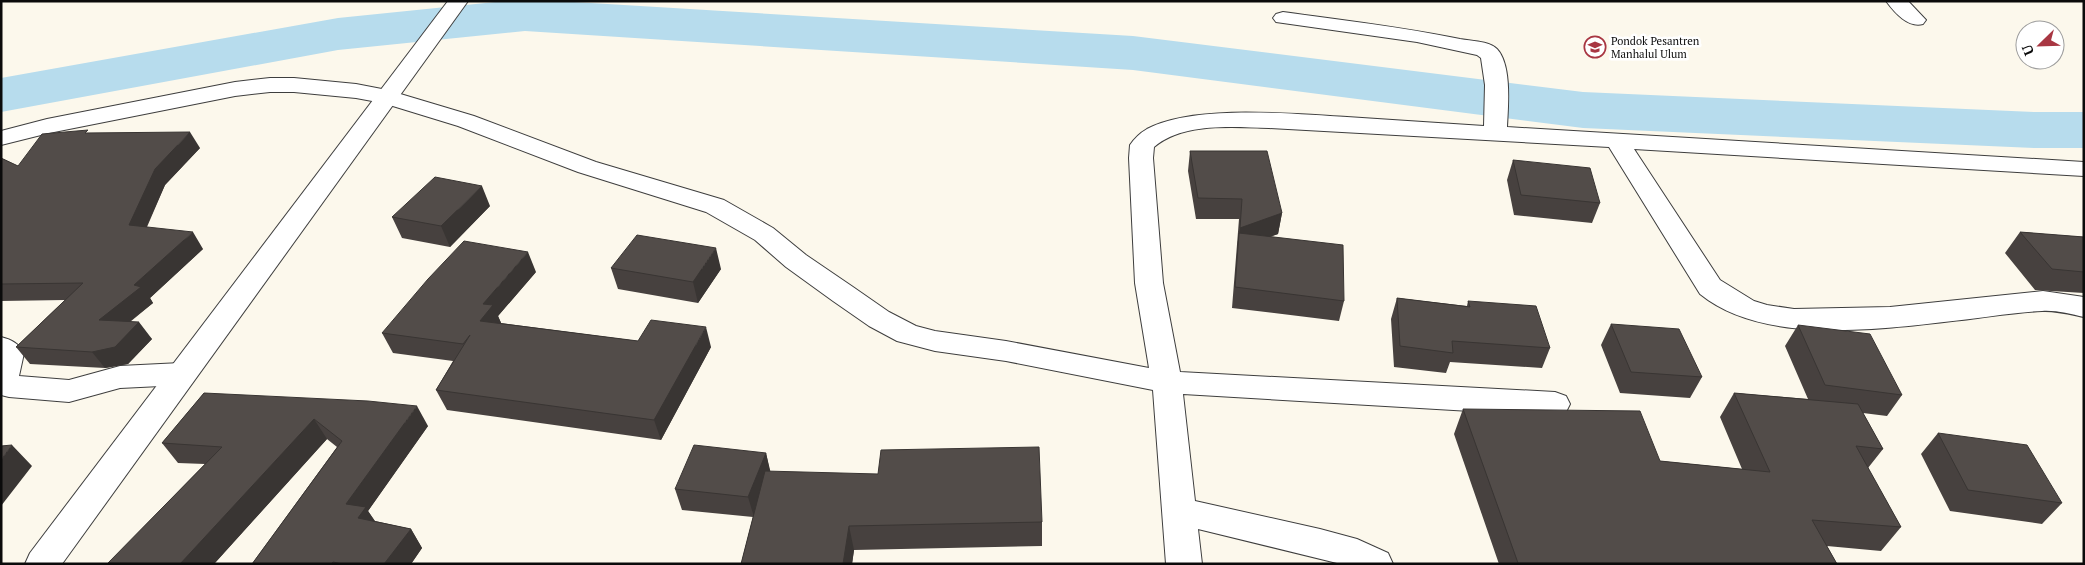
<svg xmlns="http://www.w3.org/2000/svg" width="2085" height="565" viewBox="0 0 2085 565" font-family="'PT Serif',serif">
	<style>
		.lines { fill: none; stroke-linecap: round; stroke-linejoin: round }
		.river { fill: #b7dced; fill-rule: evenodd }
		.minor-casing { stroke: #3e3e3e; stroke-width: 2 }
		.tertiary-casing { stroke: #3e3e3e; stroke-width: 2 }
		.minor { fill: #fff; fill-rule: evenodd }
		.tertiary { fill: #fff; fill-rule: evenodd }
		.wall { fill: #47413f }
		.shaded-wall { fill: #393533 }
		.building { fill: #524c49; stroke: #393533 }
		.labels { text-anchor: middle; stroke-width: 5; stroke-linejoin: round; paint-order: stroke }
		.far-poi-label { font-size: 11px; fill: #0b0b0b; stroke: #fff; text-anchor: start }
	</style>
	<rect width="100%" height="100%" fill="#fcf8ec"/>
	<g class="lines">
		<path class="river" d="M 505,1 L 558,1 L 1133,36 L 1583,92 L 2034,112 L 2084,112 L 2084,148 L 2034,148 L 1583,128 L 1133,70 L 525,31 L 338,50 L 1,112 L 1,78 L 338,18 Z"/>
		<g class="minor-casing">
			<path id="minor" d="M 1886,1 L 1908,1 L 1926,20 L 1923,24 C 1908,28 1895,13 1886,1 Z
				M 1283,12 C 1342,20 1402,27 1460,39 C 1471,41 1489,41 1497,49 C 1512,65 1508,106 1507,127 L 2084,162 L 2084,176 L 1634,149 L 1720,280 L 1754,301 L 1767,305 L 1794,309 L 1890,307 L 2043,291 L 2084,297 L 2084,317 C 2070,314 2056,310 2042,311 C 2018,312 1994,316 1970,319 C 1890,328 1766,348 1700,294 L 1609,147 L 1269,128 C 1233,127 1183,122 1154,147 L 1153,158 L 1163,283 L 1180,372 L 1555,392 L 1566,396 L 1570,404 L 1566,412 L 1555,416 L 1183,394 L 1195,501 L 1320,529 L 1357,539 L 1388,553 L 1393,564 L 1341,564 L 1198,529 L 1202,564 L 1166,564 L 1153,390 L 1006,361 L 935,351 L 897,341 L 869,326 L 833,301 L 786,267 L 755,240 L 706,212 L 578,172 L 458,126 L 383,103 L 356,98 L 294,92 L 270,92 L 235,96 L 49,133 L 1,145 L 1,131 L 47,119 L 235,82 L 270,78 L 294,78 L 356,84 L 387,90 L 474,116 L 596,162 L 724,200 L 773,228 L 806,255 L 853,287 L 889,312 L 916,326 L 935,331 L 1006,341 L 1149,368 L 1135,283 L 1129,158 L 1130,145 C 1134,139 1140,133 1147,129 C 1194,104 1293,114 1347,117 C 1392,120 1438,123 1484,126 L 1485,85 L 1481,58 L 1477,55 L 1417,42 L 1276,22 L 1273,18 L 1276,14 Z
				M 1,337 C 12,340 18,343 24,353 L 19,376 L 69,380 L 120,366 L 181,363 L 192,366 L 196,374 L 192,382 L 181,385 L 120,388 L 69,402 L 9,397 L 1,395 Z"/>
		</g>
		<g class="tertiary-casing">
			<path id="tertiary" d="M 448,1 L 468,1 L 62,564 L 25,564 L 30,553 Z"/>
		</g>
		<use href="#minor" class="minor"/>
		<use href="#tertiary" class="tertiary"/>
	</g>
	<path class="wall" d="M 90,133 L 200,148 L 165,185 L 147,227 L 203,249 L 150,298 L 153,303 L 130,322 L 152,339 L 128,364 L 105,368 L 30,364 L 16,347 L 65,300 L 1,301 L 1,158 L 18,166 Z
		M 1190,151 L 1282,213 L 1278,234 L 1270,237 L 1344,301 L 1339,321 L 1232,308 L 1239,219 L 1196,219 L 1188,171 Z
		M 1513,160 L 1600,203 L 1592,223 L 1514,215 L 1507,180 Z
		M 490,206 L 450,247 L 402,238 L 392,217 Z
		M 2020,232 L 2084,237 L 2084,293 L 2035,290 L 2005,253 Z
		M 611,268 L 721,269 L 698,303 L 618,289 Z
		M 536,272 L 498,316 L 501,323 L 638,341 L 711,347 L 661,440 L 447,410 L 436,390 L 453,361 L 393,353 L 382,333 Z
		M 1397,298 L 1467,306 L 1468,301 L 1550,348 L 1542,368 L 1450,362 L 1446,373 L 1394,367 L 1391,319 Z
		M 1611,324 L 1702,377 L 1690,398 L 1620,393 L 1601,345 Z
		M 1798,325 L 1902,395 L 1887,416 L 1863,413 L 1883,449 L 1868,468 L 1901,527 L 1881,551 L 1827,546 L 1837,564 L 1499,564 L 1454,434 L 1463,409 L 1660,461 L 1742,469 L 1720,417 L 1734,393 L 1808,399 L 1785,346 Z
		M 204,393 L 428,426 L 368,511 L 375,521 L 411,529 L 422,548 L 411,564 L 252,564 L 337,447 L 327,439 L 214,564 L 108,564 L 205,464 L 178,463 L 162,443 Z
		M 1938,433 L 2062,503 L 2042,524 L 1950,511 L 1921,454 Z
		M 766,453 L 770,472 L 1042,522 L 1042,546 L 854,550 L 852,564 L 741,564 L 753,517 L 682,510 L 675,489 Z"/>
	<path class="shaded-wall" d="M 190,132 L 200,148 L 165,185 L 140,241 L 129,225 L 155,169 Z
		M 482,186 L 490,206 L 450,247 L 441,226 Z
		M 1282,213 L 1278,234 L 1238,247 L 1239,233 L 1237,248 L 1240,228 Z
		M 193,232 L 203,249 L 150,298 L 153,303 L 111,336 L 99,320 L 134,285 Z
		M 716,248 L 721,269 L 698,303 L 693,282 Z
		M 528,252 L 536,272 L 498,316 L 502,325 L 480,321 L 483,304 Z
		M 139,322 L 152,339 L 128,364 L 105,368 L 92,352 Z
		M 706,327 L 711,347 L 661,440 L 654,420 Z
		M 417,406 L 428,426 L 368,511 L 378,526 L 371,537 L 346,504 Z
		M 314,419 L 327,439 L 214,564 L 180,564 Z
		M 12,445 L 32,466 L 1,506 L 1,460 Z
		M 766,453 L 771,474 L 754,517 L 748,497 Z
		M 849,526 L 854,550 L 852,564 L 843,564 Z
		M 411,529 L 422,548 L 411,564 L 384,564 Z"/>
	<path class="building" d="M 88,130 L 85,133 L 190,132 L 155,169 L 129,225 L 193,232 L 134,285 L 141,287 L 99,320 L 139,322 L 115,347 L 92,352 L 16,347 L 83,283 L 1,284 L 1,158 L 18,166 L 42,134 Z
		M 1190,151 L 1267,151 L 1282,213 L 1240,228 L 1242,199 L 1198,198 Z
		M 1513,160 L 1590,168 L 1600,203 L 1521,195 Z
		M 435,177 L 482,186 L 441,226 L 392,217 Z
		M 2020,232 L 2084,237 L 2084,272 L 2052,269 Z
		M 1239,233 L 1343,245 L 1344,301 L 1235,287 Z
		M 637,235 L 716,248 L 693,282 L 611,268 Z
		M 464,241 L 528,252 L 483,304 L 493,305 L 480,321 L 638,341 L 651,320 L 706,327 L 654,420 L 436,390 L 470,335 L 463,344 L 382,333 L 428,279 Z
		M 1397,298 L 1470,307 L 1468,301 L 1536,306 L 1550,348 L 1452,341 L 1453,353 L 1400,346 Z
		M 1611,324 L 1679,329 L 1702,377 L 1631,372 Z
		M 1798,325 L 1870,334 L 1902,395 L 1825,385 Z
		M 204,393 L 368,401 L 417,406 L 346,504 L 366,507 L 358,518 L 411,529 L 384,564 L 343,564 L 333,562 L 331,564 L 252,564 L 342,441 L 314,419 L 180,564 L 108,563 L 222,447 L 162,443 Z
		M 1734,393 L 1858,404 L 1883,449 L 1856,446 L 1901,527 L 1812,520 L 1837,564 L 1518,563 L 1463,409 L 1640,411 L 1660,461 L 1770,472 Z
		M 1938,433 L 2027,445 L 2062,503 L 1968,490 Z
		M 12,445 L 1,460 L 1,446 Z
		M 694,445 L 766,453 L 748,497 L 675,489 Z
		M 1039,447 L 1042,522 L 849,526 L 843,564 L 741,564 L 765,471 L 878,474 L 881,450 Z"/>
	<defs>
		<g id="school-ring" transform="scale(1.125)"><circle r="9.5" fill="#fff" stroke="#a83642" stroke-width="1.5"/><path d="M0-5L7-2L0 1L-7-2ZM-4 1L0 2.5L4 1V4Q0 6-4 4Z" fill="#a83642"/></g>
	</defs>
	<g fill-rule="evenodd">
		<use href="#school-ring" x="1595" y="47"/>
	</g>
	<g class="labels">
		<g class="far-poi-label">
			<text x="1611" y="45">Pondok Pesantren<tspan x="1611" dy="13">Manhalul Ulum</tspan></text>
		</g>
	</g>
	<rect width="2085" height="565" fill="none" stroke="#0b0b0b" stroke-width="5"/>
	<g transform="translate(2040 45) rotate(247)"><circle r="24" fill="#ffffff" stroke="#9d9d9d"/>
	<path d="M0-4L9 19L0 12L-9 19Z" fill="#a83642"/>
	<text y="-8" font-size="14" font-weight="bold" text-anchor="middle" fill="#0b0b0b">U</text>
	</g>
</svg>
